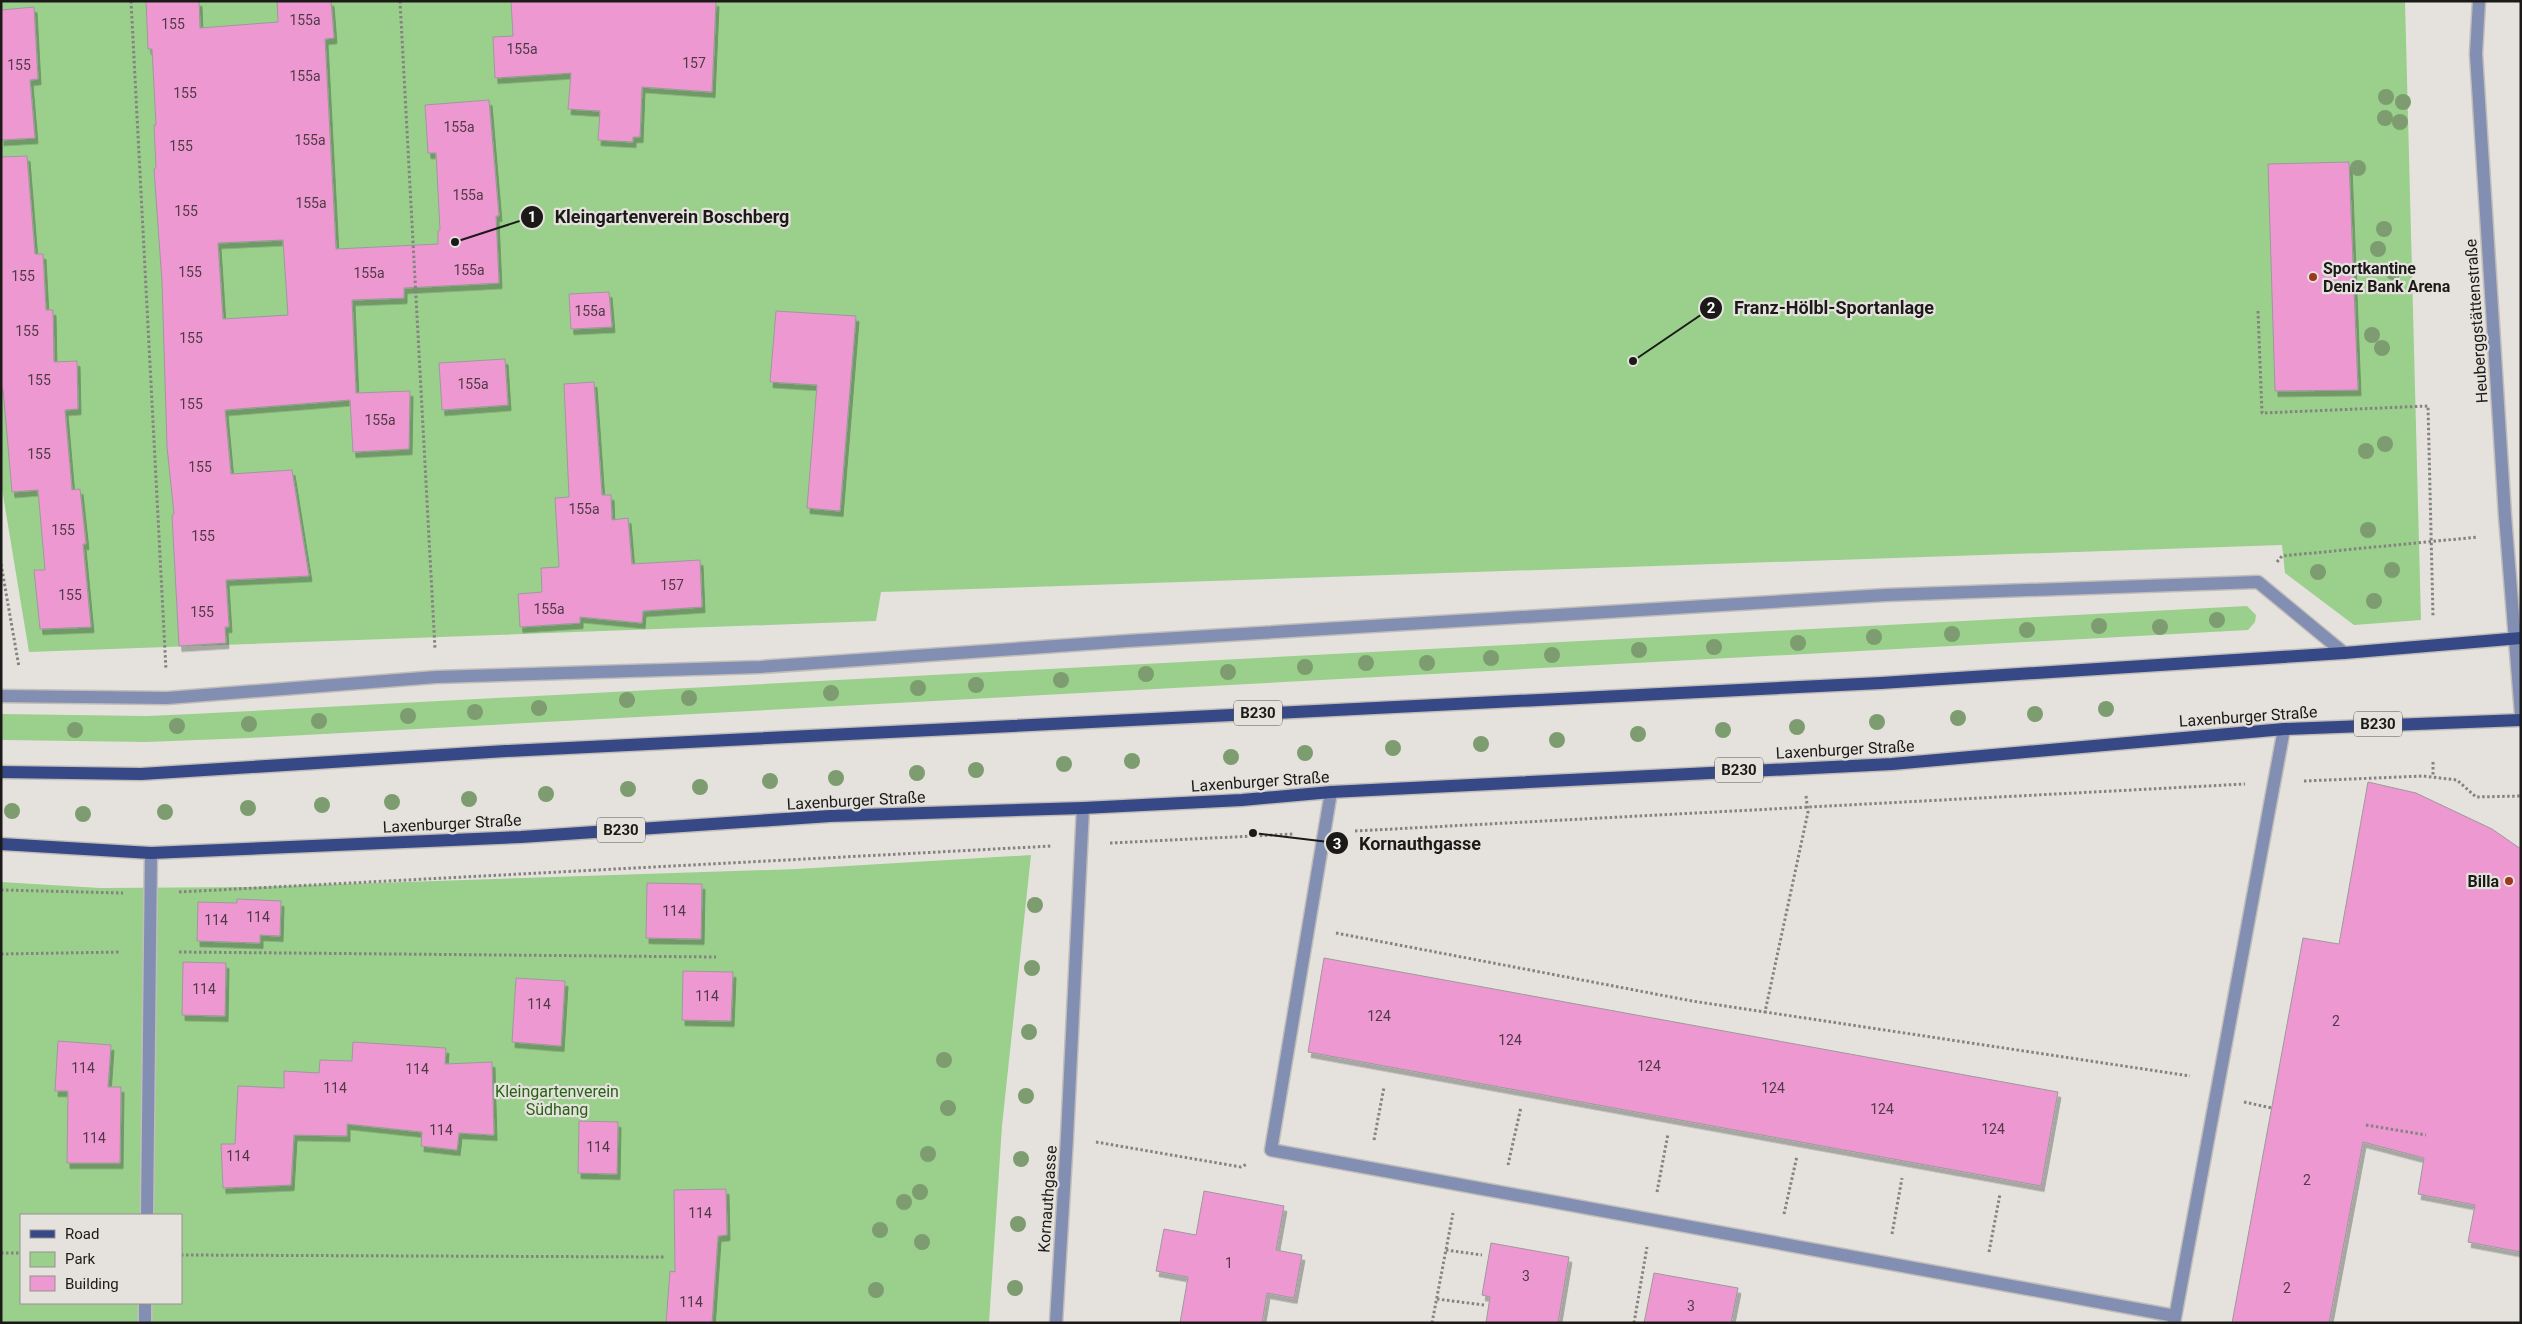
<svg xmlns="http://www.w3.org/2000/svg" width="2522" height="1324" viewBox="0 0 2522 1324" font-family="Roboto,sans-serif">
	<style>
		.green { fill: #9ad08c; fill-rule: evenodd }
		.building { fill: #ed98d1; stroke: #9d999b; fill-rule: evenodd; filter: url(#shadow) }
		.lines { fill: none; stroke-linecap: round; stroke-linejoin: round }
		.service-casing { stroke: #c1beba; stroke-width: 15 }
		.minor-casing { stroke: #c1beba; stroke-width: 15 }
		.primary-casing { stroke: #c1beba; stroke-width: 15 }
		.path { stroke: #858380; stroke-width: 3; stroke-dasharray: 2.5 2.5; stroke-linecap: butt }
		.service { stroke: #828fb3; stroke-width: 12 }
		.minor { stroke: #828fb3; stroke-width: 12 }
		.primary { stroke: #374887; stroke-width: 12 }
		.tree { fill: #7d9c6f }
		.poi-dot { fill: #9f361f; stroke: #e5e2de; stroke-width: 2 }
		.labels { text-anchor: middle; stroke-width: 4.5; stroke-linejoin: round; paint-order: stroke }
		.number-label { font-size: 14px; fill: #503a46 }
		.shield { fill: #e5e2de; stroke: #585653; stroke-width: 1 }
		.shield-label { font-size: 15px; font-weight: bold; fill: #1b1a18 }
		.poi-label { font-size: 16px; font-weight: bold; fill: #1b1a18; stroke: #e5e2de; text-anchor: start }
		.street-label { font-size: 16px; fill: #1b1a18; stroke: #e5e2de }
		.park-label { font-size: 16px; fill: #286215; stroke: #e5e2de }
		.leader { fill: none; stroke: #1b1a18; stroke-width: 2 }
		.callout-dot { fill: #1b1a18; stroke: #e5e2de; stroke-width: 2 }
		.mark-label { font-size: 15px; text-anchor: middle; font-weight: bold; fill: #fff }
		.callout-label { font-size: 18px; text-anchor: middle; font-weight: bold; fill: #1b1a18; stroke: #e5e2de; stroke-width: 4.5; stroke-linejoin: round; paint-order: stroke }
	</style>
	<defs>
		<filter id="shadow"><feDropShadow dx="3" dy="5.5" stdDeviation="0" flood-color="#0004"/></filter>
	</defs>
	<rect width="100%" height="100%" fill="#e5e2de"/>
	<path class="green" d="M 1,1 L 2405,1 L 2421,620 L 2354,625 L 2285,573 L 2282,545 L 881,592 L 876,621 L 29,652 L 1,483 Z
		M 2247,606 L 2256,615 L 2255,622 L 2248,630 L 249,738 L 146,742 L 1,740 L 1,714 L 147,716 L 192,714 Z
		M 1031,855 L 1002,1126 L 989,1323 L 1,1323 L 1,882 L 100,888 L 254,887 L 797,869 ZM 21,1215 L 181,1215 L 181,1303 L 21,1303 Z"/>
	<path class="building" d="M 146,1 L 199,1 L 200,28 L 278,22 L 277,1 L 331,1 L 334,38 L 325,39 L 336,249 L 438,244 L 438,231 L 440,230 L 436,153 L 428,153 L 425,105 L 489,100 L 499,216 L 496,216 L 499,283 L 404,288 L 404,298 L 352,300 L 356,393 L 410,391 L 409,449 L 353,452 L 350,400 L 225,410 L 231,474 L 292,470 L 309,576 L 226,580 L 229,627 L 225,627 L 226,643 L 179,646 L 172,515 L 174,514 L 167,447 L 162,282 L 154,169 L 156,168 L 154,125 L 156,125 L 152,49 L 148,49 ZM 283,240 L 288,315 L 223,319 L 218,243 Z
		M 511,1 L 716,1 L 712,92 L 642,87 L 640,137 L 633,137 L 633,142 L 598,140 L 600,111 L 568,109 L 571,73 L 495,78 L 493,37 L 513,36 Z
		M 34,7 L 38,79 L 30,80 L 35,138 L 1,140 L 1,10 Z
		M 27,156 L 35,254 L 43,254 L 46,310 L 53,310 L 54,362 L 77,361 L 78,409 L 65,410 L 72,490 L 80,489 L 86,544 L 83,544 L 91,627 L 40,629 L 34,570 L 45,570 L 38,490 L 12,492 L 3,389 L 1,389 L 1,157 Z
		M 2349,162 L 2358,390 L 2275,391 L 2268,164 Z
		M 609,292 L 612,327 L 571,329 L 569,294 Z
		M 776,311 L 856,316 L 840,511 L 807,508 L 817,385 L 770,382 Z
		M 505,359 L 508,405 L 442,410 L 439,363 Z
		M 594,382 L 602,495 L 611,495 L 612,520 L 628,518 L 632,564 L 700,560 L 702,607 L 643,611 L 642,623 L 580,617 L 580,623 L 520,627 L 518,594 L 542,592 L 541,568 L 559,567 L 555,498 L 569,497 L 564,384 Z
		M 2368,782 L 2416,793 L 2492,829 L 2521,849 L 2521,1252 L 2468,1242 L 2475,1205 L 2418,1194 L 2424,1158 L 2363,1142 L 2329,1323 L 2232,1323 L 2303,938 L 2339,944 Z
		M 647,883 L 702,884 L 701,939 L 646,938 Z
		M 237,899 L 281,901 L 280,936 L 260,935 L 260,943 L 197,941 L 198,902 L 237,903 Z
		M 1324,958 L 2058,1092 L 2041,1186 L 1308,1052 Z
		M 183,962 L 226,963 L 225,1016 L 182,1015 Z
		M 683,971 L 733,972 L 731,1021 L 682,1020 Z
		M 516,978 L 565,981 L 561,1046 L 512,1042 Z
		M 58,1041 L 111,1045 L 108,1087 L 121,1087 L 120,1163 L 67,1163 L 68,1091 L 55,1091 Z
		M 353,1042 L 446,1048 L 445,1064 L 492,1062 L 494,1135 L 459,1133 L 457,1150 L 421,1146 L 422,1132 L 347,1124 L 347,1136 L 294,1135 L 291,1185 L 223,1188 L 221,1144 L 235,1144 L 238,1086 L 284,1088 L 284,1071 L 319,1073 L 320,1060 L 352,1061 Z
		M 579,1121 L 618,1122 L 617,1174 L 578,1173 Z
		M 726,1189 L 727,1235 L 718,1236 L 712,1323 L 666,1323 L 670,1271 L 675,1272 L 674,1190 Z
		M 1204,1191 L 1284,1206 L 1276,1250 L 1302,1255 L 1294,1298 L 1267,1293 L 1262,1323 L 1180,1323 L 1188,1277 L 1156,1271 L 1164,1229 L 1196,1235 Z
		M 1491,1243 L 1569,1257 L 1558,1323 L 1486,1323 L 1490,1297 L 1482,1295 Z
		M 1654,1273 L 1738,1288 L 1731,1323 L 1644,1323 Z"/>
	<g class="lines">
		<g class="service-casing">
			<path id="service" d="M 1331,792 L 1271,1150 L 2175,1316
				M 147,1215 L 151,853
				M 145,1323 L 145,1303
				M 2174,1323 L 2284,729"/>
		</g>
		<g class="minor-casing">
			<path id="minor" d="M 2479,1 L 2476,54 L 2505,516 L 2521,714
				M 1,696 L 167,698 L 436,677 L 760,667 L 1127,641 L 1886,595 L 2258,582 L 2344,653
				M 1056,1323 L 1067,1137 L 1083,808"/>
		</g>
		<g class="primary-casing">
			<path id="primary" d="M 1,772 L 141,774 L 506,751 L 1881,683 L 2344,653 L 2521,638
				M 1,844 L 151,853 L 521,837 L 830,816 L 1083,808 L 1242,800 L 1331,792 L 1892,764 L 2284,729 L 2521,720"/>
		</g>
		<path class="path" d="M 131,1 L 166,670
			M 400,1 L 435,649
			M 2258,311 L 2262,413 L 2428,406 L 2433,616
			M 2277,562 L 2282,556 L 2478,537
			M 1,564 L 19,667
			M 2433,762 L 2433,777
			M 2304,781 L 2423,776 L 2457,780 L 2476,797 L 2521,796
			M 1806,796 L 1808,812 L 1765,1012 L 2190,1076
			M 1355,831 L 2245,784
			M 1110,843 L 1294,834
			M 1,890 L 123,893
			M 179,892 L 1052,846
			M 1336,933 L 1692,1001 L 1765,1012
			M 179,952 L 716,957
			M 1,954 L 121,952
			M 2244,1102 L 2272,1108
			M 2366,1125 L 2426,1135
			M 1374,1140 L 1384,1087
			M 1096,1142 L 1241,1167 L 1247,1164
			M 1508,1165 L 1521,1107
			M 1657,1192 L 1668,1134
			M 1784,1214 L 1797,1156
			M 1892,1234 L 1902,1178
			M 1446,1250 L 1482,1255
			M 1989,1252 L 2000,1194
			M 1,1253 L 21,1253
			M 181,1255 L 664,1257
			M 1437,1299 L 1484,1305
			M 1432,1323 L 1453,1213
			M 1634,1323 L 1647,1247"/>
		<use href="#service" class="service"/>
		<use href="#minor" class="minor"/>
		<use href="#primary" class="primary"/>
	</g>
	<g class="tree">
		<circle cx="2386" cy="97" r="8"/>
		<circle cx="2403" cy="102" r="8"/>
		<circle cx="2385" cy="118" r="8"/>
		<circle cx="2400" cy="122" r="8"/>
		<circle cx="2358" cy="168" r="8"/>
		<circle cx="2384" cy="229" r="8"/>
		<circle cx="2378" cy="249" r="8"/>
		<circle cx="2393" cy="272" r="8"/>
		<circle cx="2372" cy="335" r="8"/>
		<circle cx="2382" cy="348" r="8"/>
		<circle cx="2385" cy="444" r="8"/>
		<circle cx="2366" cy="451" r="8"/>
		<circle cx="2368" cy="530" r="8"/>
		<circle cx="2392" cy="570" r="8"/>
		<circle cx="2318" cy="572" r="8"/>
		<circle cx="2374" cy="601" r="8"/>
		<circle cx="2217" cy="620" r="8"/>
		<circle cx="2099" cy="626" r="8"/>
		<circle cx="2160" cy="627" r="8"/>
		<circle cx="2027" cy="630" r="8"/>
		<circle cx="1952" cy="634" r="8"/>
		<circle cx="1874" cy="637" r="8"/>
		<circle cx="1798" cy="643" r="8"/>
		<circle cx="1714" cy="647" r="8"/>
		<circle cx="1639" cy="650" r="8"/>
		<circle cx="1552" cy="655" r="8"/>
		<circle cx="1491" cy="658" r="8"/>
		<circle cx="1366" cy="663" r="8"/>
		<circle cx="1427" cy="663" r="8"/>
		<circle cx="1305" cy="667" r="8"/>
		<circle cx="1228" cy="672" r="8"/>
		<circle cx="1146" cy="674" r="8"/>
		<circle cx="1061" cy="680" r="8"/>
		<circle cx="976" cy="685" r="8"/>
		<circle cx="918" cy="688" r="8"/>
		<circle cx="831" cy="693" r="8"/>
		<circle cx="689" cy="698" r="8"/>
		<circle cx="627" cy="700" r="8"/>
		<circle cx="539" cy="708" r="8"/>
		<circle cx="2106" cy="709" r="8"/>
		<circle cx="475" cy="712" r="8"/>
		<circle cx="2035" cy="714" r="8"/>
		<circle cx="408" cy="716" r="8"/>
		<circle cx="1958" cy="718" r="8"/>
		<circle cx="319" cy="721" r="8"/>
		<circle cx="1877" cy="722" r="8"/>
		<circle cx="249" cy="724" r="8"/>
		<circle cx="177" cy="726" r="8"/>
		<circle cx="1797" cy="727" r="8"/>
		<circle cx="75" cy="730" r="8"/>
		<circle cx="1723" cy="730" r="8"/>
		<circle cx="1638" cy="734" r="8"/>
		<circle cx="1557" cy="740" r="8"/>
		<circle cx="1481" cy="744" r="8"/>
		<circle cx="1393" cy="748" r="8"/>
		<circle cx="1305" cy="753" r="8"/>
		<circle cx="1231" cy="757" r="8"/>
		<circle cx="1132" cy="761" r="8"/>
		<circle cx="1064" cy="764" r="8"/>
		<circle cx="976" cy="770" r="8"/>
		<circle cx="917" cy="773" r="8"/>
		<circle cx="836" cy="778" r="8"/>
		<circle cx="770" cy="781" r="8"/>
		<circle cx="700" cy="787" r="8"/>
		<circle cx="628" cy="789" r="8"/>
		<circle cx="546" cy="794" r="8"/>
		<circle cx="469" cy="799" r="8"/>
		<circle cx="392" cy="802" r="8"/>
		<circle cx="322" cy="805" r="8"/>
		<circle cx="248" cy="808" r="8"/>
		<circle cx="12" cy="811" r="8"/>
		<circle cx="165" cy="812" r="8"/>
		<circle cx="83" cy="814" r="8"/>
		<circle cx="1035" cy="905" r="8"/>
		<circle cx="1032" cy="968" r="8"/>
		<circle cx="1029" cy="1032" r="8"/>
		<circle cx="944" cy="1060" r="8"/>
		<circle cx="1026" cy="1096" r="8"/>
		<circle cx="948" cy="1108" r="8"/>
		<circle cx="928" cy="1154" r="8"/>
		<circle cx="1021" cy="1159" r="8"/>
		<circle cx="920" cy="1192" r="8"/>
		<circle cx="904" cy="1202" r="8"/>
		<circle cx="1018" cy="1224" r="8"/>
		<circle cx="880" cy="1230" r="8"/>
		<circle cx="922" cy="1242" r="8"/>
		<circle cx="1015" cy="1288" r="8"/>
		<circle cx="876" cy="1290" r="8"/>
	</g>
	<g class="poi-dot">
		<circle cx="2313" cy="277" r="5"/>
		<circle cx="2509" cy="881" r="5"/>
	</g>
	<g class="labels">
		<g class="number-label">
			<text x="305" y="25">155a</text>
			<text x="173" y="29">155</text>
			<text x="522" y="54">155a</text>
			<text x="694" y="68">157</text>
			<text x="19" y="70">155</text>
			<text x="305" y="81">155a</text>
			<text x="185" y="98">155</text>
			<text x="459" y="132">155a</text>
			<text x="310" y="145">155a</text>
			<text x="181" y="151">155</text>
			<text x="468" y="200">155a</text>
			<text x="311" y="208">155a</text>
			<text x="186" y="216">155</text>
			<text x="469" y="275">155a</text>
			<text x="190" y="277">155</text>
			<text x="369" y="278">155a</text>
			<text x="23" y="281">155</text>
			<text x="590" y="316">155a</text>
			<text x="27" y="336">155</text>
			<text x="191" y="343">155</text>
			<text x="39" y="385">155</text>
			<text x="473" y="389">155a</text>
			<text x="191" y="409">155</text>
			<text x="380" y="425">155a</text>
			<text x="39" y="459">155</text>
			<text x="200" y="472">155</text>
			<text x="584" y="514">155a</text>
			<text x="63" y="535">155</text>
			<text x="203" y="541">155</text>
			<text x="672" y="590">157</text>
			<text x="70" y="600">155</text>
			<text x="549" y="614">155a</text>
			<text x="202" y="617">155</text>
			<text x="674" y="916">114</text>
			<text x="258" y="922">114</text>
			<text x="216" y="925">114</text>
			<text x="204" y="994">114</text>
			<text x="707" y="1001">114</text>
			<text x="539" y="1009">114</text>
			<text x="1379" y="1021">124</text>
			<text x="2336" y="1026">2</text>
			<text x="1510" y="1045">124</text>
			<text x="1649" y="1071">124</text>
			<text x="83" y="1073">114</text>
			<text x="417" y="1074">114</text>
			<text x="335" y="1093">114</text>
			<text x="1773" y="1093">124</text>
			<text x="1882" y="1114">124</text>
			<text x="1993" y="1134">124</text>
			<text x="441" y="1135">114</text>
			<text x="94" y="1143">114</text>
			<text x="598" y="1152">114</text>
			<text x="238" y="1161">114</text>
			<text x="2307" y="1185">2</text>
			<text x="700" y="1218">114</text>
			<text x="1229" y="1268">1</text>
			<text x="1526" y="1281">3</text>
			<text x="2287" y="1293">2</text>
			<text x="691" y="1307">114</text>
			<text x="1691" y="1311">3</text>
		</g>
		<g class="shield">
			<rect x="1234" y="700.5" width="48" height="25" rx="4"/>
			<rect x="2354" y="711.5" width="48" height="25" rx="4"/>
			<rect x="1715" y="757.5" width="48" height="25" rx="4"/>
			<rect x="597" y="817.5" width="48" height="25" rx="4"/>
		</g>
		<g class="shield-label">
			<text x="1258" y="718">B230</text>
			<text x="2378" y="729">B230</text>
			<text x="1739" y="775">B230</text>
			<text x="621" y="835">B230</text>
		</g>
		<g class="poi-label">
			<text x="2323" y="274">Sportkantine<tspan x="2323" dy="18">Deniz Bank Arena</tspan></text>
			<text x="2499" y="887" text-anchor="end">Billa</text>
		</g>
		<g class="street-label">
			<text transform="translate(2476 321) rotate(-94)" y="6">Heuberggstättenstraße</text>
			<text transform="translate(2248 716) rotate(-4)" y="6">Laxenburger Straße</text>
			<text transform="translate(1845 749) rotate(-3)" y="6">Laxenburger Straße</text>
			<text transform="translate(1260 781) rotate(-4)" y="6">Laxenburger Straße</text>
			<text transform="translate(856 800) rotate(-3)" y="6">Laxenburger Straße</text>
			<text transform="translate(452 823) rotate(-3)" y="6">Laxenburger Straße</text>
			<text transform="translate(1047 1199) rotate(-86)" y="6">Kornauthgasse</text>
		</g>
		<g class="park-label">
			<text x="557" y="1097">Kleingartenverein<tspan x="557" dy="18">Südhang</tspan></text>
		</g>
	</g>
	<path class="leader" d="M455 242L532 217M1633 361L1711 308M1253 833L1337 843"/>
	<g class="callout-dot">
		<circle cx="455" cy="242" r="5"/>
		<circle cx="1633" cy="361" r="5"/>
		<circle cx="1253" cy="833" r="5"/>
		<circle cx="532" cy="217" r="12"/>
		<circle cx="1711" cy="308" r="12"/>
		<circle cx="1337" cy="843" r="12"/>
	</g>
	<g class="mark-label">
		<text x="532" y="222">1</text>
		<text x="1711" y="313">2</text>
		<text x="1337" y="849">3</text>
	</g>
	<g class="callout-label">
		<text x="672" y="223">Kleingartenverein Boschberg</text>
		<text x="1834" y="314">Franz-Hölbl-Sportanlage</text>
		<text x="1420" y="850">Kornauthgasse</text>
	</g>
	<rect width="2522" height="1324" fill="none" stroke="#1b1a18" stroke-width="5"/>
	<rect x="20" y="1214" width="162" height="90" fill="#e5e2de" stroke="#94928f"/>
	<rect x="30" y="1230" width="25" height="8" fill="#374887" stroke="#94928f"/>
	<text x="65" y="1239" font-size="15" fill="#1b1a18">Road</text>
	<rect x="30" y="1252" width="25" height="15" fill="#9ad08c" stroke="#94928f"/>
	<text x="65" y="1264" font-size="15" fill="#1b1a18">Park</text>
	<rect x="30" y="1276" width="25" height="15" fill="#ed98d1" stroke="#94928f"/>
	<text x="65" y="1289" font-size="15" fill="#1b1a18">Building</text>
</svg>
